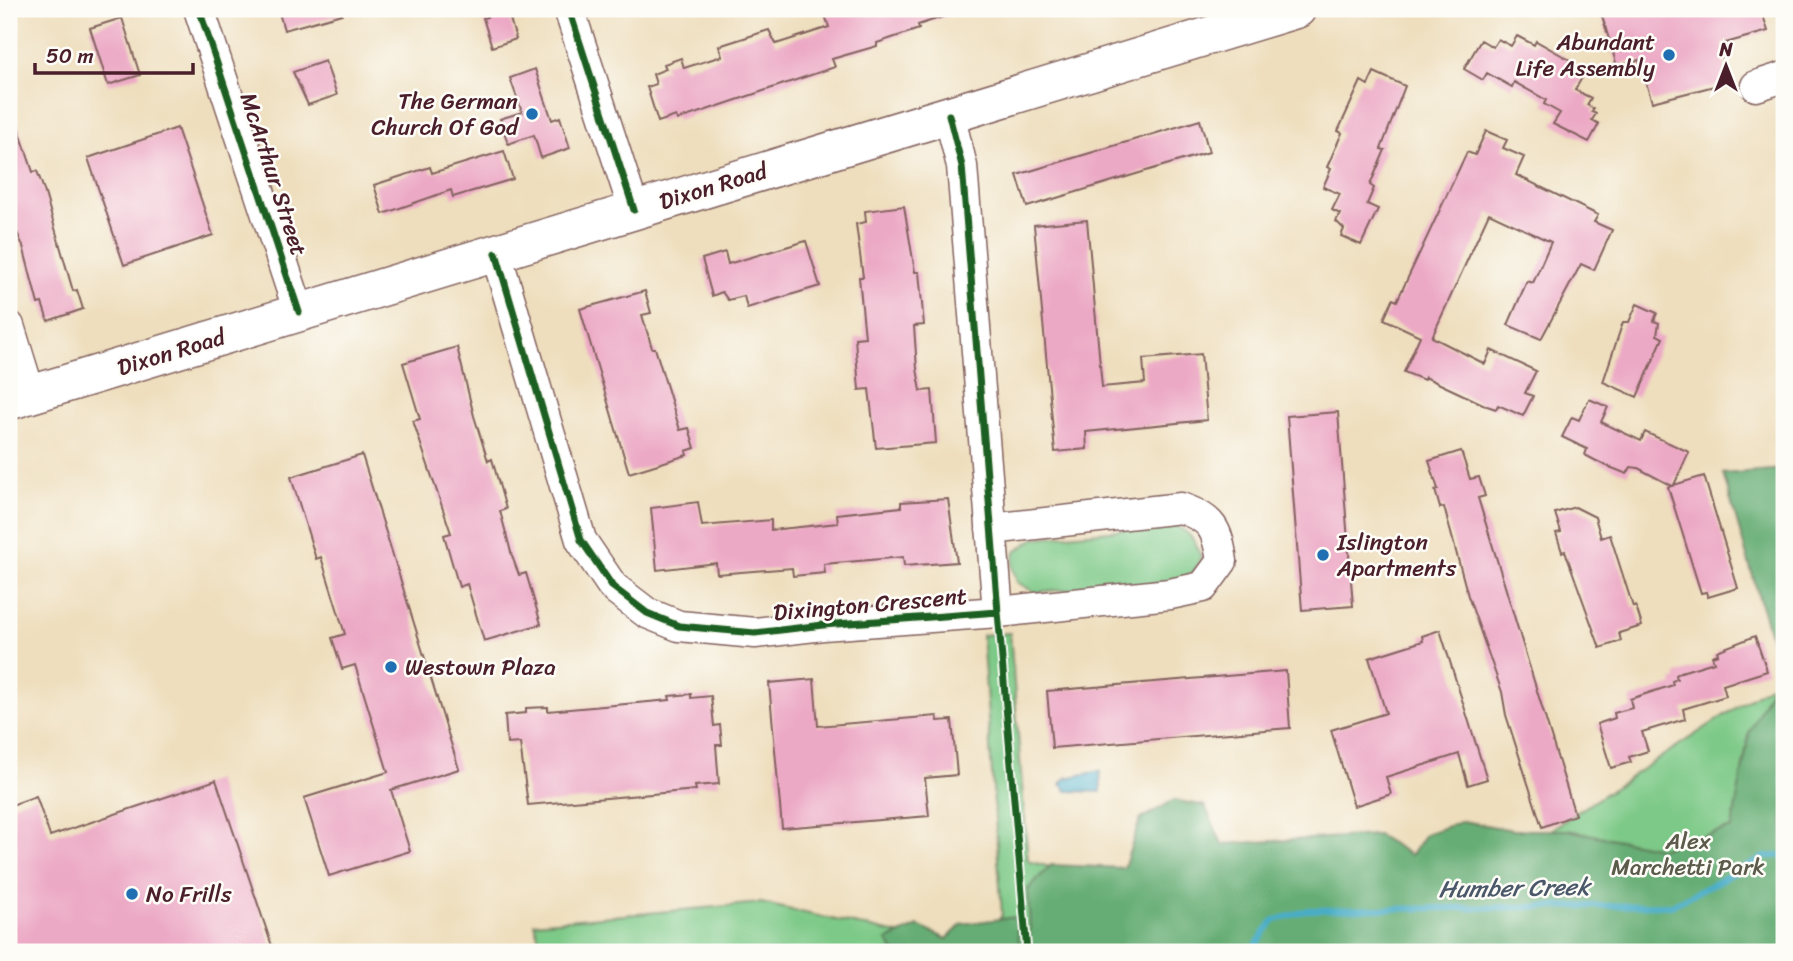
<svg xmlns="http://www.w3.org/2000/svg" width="1793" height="961" viewBox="0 0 1793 961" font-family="Sriracha,sans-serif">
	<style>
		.green { fill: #7dc987; stroke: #647459; stroke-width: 2 }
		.forest { fill: #66ad74; stroke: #586650; stroke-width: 2 }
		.water { fill: #49adc8; stroke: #4a667a; stroke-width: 2 }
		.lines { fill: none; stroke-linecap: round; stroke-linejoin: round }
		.stream { stroke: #49adc8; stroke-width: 6 }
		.building { fill: #eca9c5 }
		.minor-casing { stroke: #83625e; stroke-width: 33 }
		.major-casing { stroke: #83625e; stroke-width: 40 }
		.minor { stroke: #fff; stroke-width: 30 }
		.major { stroke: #fff; stroke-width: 37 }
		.cycleway-casing { stroke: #fdfcf7; stroke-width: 11 }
		.cycleway { stroke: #1b5e20; stroke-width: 7 }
		.poi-dot { fill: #1f6fb2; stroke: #fdfcf7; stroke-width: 2.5 }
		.labels { text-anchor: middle; stroke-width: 5; stroke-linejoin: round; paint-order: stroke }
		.poi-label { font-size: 23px; fill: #4a1f2b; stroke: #fdfcf7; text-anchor: start }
		.street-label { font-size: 23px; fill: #4a1f2b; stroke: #fdfcf7 }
		.park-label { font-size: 23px; fill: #5c5a4b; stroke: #fdfcf7 }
		.water-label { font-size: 24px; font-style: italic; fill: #4a586a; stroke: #fdfcf7 }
	</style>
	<rect width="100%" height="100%" fill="#fdfcf7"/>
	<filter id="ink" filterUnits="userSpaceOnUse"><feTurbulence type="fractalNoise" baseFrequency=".0143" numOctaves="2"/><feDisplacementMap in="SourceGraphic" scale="14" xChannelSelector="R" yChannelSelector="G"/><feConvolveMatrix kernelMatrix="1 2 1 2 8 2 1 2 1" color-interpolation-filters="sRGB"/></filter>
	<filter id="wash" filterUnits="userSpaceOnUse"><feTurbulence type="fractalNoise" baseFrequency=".00686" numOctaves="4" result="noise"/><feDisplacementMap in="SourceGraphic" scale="28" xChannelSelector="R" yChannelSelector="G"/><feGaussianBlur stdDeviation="1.57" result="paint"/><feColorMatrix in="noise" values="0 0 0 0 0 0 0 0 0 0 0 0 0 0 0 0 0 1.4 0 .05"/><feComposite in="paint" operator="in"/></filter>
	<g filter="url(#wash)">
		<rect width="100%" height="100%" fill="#eedebd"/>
		<path class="green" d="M 1173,525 C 1190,532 1196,540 1201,558 L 1193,572 L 1178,582 L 1034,592 L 1017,582 L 1012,566 L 1015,552 L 1035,538 Z
			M 1010,633 L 1028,861 L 1194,907 L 1544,834 L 1784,676 L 1784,952 L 985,952 L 1002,914 L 982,635 Z
			M 761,903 L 977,952 L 543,952 L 534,923 Z"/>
		<path class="forest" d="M 1784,469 L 1784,952 L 1031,952 L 1028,889 L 1051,865 L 1124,868 L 1140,820 L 1174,800 L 1205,806 L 1222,844 L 1377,835 L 1411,855 L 1425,834 L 1463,821 L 1513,830 L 1567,830 L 1661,848 L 1732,828 L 1749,733 L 1780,669 L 1723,474 Z
			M 1015,917 L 1021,952 L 894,952 L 887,940 L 918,926 L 947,939 L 962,924 Z"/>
		<path class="water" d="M 1100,771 L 1101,792 L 1067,791 L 1061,784 L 1066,778 Z"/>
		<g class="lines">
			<path class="stream" d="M 1251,952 L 1273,921 L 1308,910 L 1672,905 L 1765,857 L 1784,855"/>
		</g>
		<g id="blocks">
			<path class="building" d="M 278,9 L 342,9 L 342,14 L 284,30 Z
				M 485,9 L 507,9 L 516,39 L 492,47 L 483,18 L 487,17 Z
				M 823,9 L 958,9 L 958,12 L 918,25 L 919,29 L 877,43 L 877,46 L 832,59 L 835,67 L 677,120 L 676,116 L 658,122 L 647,87 L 656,84 L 653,74 L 666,69 L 664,64 L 681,58 L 684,68 L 722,56 L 719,46 L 769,30 L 776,44 L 829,27 Z
				M 1626,9 L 1761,9 L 1768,31 L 1722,44 L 1725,55 L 1722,56 L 1730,82 L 1652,102 L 1639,60 L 1617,66 L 1602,16 Z
				M 122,18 L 140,75 L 108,85 L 90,28 Z
				M 1517,36 L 1534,45 L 1536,41 L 1570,60 L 1567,65 L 1584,74 L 1575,90 L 1591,98 L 1587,105 L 1594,109 L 1592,112 L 1596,114 L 1592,120 L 1599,124 L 1589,142 L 1553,124 L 1560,113 L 1544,104 L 1546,100 L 1514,82 L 1512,87 L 1487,73 L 1483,80 L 1464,69 L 1481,40 L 1493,47 L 1498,39 L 1511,46 Z
				M 325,61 L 337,95 L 308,105 L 293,72 Z
				M 535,69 L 552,120 L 560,117 L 570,148 L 541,158 L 534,135 L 508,144 L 500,119 L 522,112 L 510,78 Z
				M 1374,72 L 1405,86 L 1381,149 L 1385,150 L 1370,185 L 1374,188 L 1367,204 L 1378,209 L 1361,245 L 1341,236 L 1344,229 L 1336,221 L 1340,214 L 1332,210 L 1340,194 L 1323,187 L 1331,169 L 1327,167 L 1342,133 L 1338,131 L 1361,81 L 1368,85 Z
				M 12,108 L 33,172 L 37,171 L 44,190 L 73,291 L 77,290 L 83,309 L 48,321 L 42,303 L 38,304 L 23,246 L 9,214 L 9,109 Z
				M 1200,120 L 1209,152 L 1027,207 L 1017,175 Z
				M 177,128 L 213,235 L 124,265 L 88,158 Z
				M 1486,131 L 1507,140 L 1503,148 L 1524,157 L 1516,175 L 1598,215 L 1594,222 L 1612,230 L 1594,270 L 1581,264 L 1541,339 L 1508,325 L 1527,281 L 1533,283 L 1551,242 L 1489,213 L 1432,337 L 1485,364 L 1491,350 L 1536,371 L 1525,393 L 1533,396 L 1523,416 L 1498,405 L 1496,409 L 1487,406 L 1425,377 L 1424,380 L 1404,372 L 1420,336 L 1384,319 L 1393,299 L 1397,301 L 1467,152 L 1475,155 Z
				M 504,151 L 513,179 L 453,197 L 451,190 L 383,214 L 374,185 L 430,167 L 432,173 Z
				M 904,206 L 915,272 L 919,272 L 924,325 L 914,326 L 917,369 L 921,391 L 932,390 L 936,443 L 876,448 L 869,389 L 859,390 L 855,338 L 865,337 L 859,277 L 863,277 L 856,224 L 866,222 L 865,211 Z
				M 1087,220 L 1102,387 L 1145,383 L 1143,359 L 1201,354 L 1207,420 L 1086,432 L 1087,449 L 1055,452 L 1034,225 Z
				M 806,241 L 820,286 L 747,308 L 744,296 L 728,300 L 722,292 L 712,296 L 702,259 L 725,252 L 728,264 Z
				M 645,291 L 651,313 L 642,315 L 652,348 L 655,348 L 680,430 L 689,428 L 695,448 L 686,451 L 687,455 L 629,473 L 580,309 Z
				M 1637,304 L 1657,313 L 1654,321 L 1659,323 L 1657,335 L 1663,338 L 1637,397 L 1603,382 L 1623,322 L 1629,322 Z
				M 457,347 L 474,416 L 488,461 L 492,459 L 506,509 L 500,511 L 512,556 L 519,575 L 526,573 L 541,624 L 484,641 L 467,584 L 459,587 L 444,535 L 451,533 L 413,421 L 420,419 L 403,363 Z
				M 1589,399 L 1608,407 L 1601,422 L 1641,441 L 1645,432 L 1689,452 L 1674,485 L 1704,476 L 1738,588 L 1708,597 L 1706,592 L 1701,593 L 1668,487 L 1672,486 L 1638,468 L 1631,467 L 1627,474 L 1602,464 L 1585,455 L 1587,449 L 1562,437 L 1572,417 L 1579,420 Z
				M 1338,412 L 1353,606 L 1302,610 L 1287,416 Z
				M 1461,451 L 1470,479 L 1479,477 L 1485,496 L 1478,498 L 1575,815 L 1542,827 L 1506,715 L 1502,692 L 1468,596 L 1444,507 L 1440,508 L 1435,490 L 1438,489 L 1429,461 Z
				M 362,455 L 459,769 L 391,790 L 410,851 L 329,876 L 304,798 L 388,772 L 355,665 L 342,669 L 332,638 L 345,634 L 321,557 L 316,559 L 291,477 Z
				M 948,499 L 957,562 L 904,566 L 903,557 L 881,559 L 824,564 L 825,573 L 793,576 L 792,568 L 717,574 L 716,563 L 657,570 L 651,508 L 698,502 L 702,526 L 771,520 L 771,530 L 838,523 L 837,514 L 901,507 L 901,502 Z
				M 1575,507 L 1595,517 L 1601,538 L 1610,535 L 1633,607 L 1636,606 L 1642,626 L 1619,633 L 1621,641 L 1600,648 L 1565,551 L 1562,552 L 1556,533 L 1561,532 L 1555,513 Z
				M 1440,630 L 1487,779 L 1468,785 L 1459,754 L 1386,777 L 1391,794 L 1354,806 L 1331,730 L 1386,713 L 1369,658 L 1423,641 L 1422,636 Z
				M 1755,636 L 1767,671 L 1723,685 L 1726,696 L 1683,709 L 1685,719 L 1642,732 L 1648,751 L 1629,757 L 1631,762 L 1611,768 L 1597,724 L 1615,718 L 1614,713 L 1632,708 L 1630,699 L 1673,685 L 1672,681 L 1677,679 L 1676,675 L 1681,672 L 1714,662 L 1712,656 L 1718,654 L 1717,651 Z
				M 1286,671 L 1290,728 L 1052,748 L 1047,691 Z
				M 814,679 L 818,726 L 937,716 L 938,721 L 952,720 L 957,775 L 925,778 L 929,816 L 782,828 L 769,683 Z
				M 691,694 L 691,698 L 711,696 L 714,726 L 720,725 L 722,745 L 716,745 L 719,784 L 695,786 L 696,790 L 528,805 L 520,743 L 507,744 L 505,715 L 526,713 L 526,708 L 548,707 L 548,711 L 670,700 L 669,696 Z
				M 216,780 L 274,952 L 9,952 L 9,806 L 36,796 L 50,836 Z"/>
		</g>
	</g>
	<g filter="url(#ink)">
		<use href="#blocks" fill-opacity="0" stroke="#83625e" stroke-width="2"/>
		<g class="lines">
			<g class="minor-casing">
				<path id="minor" d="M 199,9 L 299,312
					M 569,9 L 634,210
					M 1756,86 L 1784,77
					M 496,253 L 581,540 L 613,587 L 647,613 L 679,626 L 755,633 L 823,625 L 998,612 L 962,166 L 949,115
					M 9,326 L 30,394
					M 991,529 L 1181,508 C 1213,519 1217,529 1222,561 L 1203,587 L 1170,594 L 998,612"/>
			</g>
			<g class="major-casing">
				<path id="major" d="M 9,401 L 1297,9"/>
			</g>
			<use href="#minor" class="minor"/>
			<use href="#major" class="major"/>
			<g class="cycleway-casing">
				<path id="cycleway" d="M 199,9 L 299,312
					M 569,9 L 634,210
					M 496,253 L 581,540 L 613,587 L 647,613 L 679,626 L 755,633 L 823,625 L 998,612 L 962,166 L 949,115
					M 998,612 L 1027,952"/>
			</g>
			<use href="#cycleway" class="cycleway"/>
		</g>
	</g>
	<g class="poi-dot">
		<circle cx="1669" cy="55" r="7"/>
		<circle cx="532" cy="114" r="7"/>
		<circle cx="1323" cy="555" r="7"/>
		<circle cx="391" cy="667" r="7"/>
		<circle cx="132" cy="894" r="7"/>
	</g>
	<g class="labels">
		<g class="poi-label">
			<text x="1655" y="50" text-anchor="end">Abundant<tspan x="1655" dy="26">Life Assembly</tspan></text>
			<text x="518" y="109" text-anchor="end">The German<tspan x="518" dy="26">Church Of God</tspan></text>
			<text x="1337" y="550">Islington<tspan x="1337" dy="26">Apartments</tspan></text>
			<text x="405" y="675">Westown Plaza</text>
			<text x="146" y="902">No Frills</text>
		</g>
		<g class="street-label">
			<text transform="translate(274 174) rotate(72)" y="8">McArthur Street</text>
			<text transform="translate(713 186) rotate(-17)" y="8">Dixon Road</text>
			<text transform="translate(171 352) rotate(-17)" y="8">Dixon Road</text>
			<text transform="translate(870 604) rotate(-5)" y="8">Dixington Crescent</text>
		</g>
		<g class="park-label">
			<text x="1688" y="849">Alex<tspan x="1688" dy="26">Marchetti Park</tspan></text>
		</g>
		<g class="water-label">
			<text transform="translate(1514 888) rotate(-1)" y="8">Humber Creek</text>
		</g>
	</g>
	<rect width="1793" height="961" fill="none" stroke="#fdfcf7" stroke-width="35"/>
	<g transform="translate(1726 66)" stroke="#fdfcf7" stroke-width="5" paint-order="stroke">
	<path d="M0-5L12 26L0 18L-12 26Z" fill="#4a1f2b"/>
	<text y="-10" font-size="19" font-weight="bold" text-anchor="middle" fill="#4a1f2b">N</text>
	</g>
	<path d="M35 63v10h158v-10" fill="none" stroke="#4a1f2b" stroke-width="3.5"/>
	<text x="46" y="63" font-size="21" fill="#4a1f2b" stroke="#fdfcf7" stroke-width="5" paint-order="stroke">50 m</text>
</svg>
